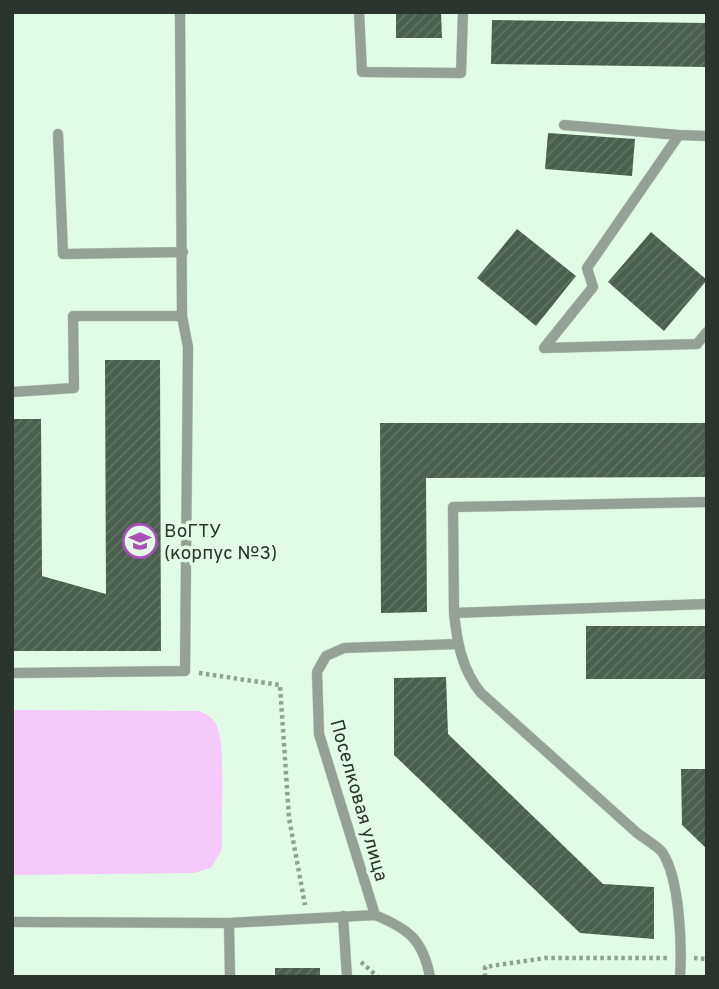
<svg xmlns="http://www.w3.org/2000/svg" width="719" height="989" viewBox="0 0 719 989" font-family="Overpass,sans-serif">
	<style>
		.garden { fill: #f5cafb }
		.building { fill: url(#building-hatch) }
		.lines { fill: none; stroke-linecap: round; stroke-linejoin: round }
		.lane-casing { stroke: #c1d7c5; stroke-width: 11 }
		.path { stroke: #90a192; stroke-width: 4.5; stroke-dasharray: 3.5 3.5; stroke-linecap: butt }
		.lane { stroke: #95a097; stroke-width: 10 }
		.labels { text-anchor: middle; stroke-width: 7; stroke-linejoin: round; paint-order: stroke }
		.poi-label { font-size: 19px; fill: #2c352d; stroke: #e2fbe6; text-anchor: start }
		.street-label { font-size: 19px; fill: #2c352d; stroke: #e2fbe6 }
	</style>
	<defs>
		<pattern id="building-hatch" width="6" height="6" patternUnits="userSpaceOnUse" patternTransform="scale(1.75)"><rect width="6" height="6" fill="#4a5f4e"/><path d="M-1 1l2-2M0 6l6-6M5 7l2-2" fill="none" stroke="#627365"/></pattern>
	</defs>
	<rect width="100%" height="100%" fill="#e2fbe6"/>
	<path class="garden" d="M 12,710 L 199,711 C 206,714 213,718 216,724 C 226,742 221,816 222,840 L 221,851 L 211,868 L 194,873 L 12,875 Z"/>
	<path class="building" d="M 396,12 L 441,12 L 442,38 L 396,38 Z
		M 492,20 L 707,23 L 707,67 L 491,64 Z
		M 548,133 L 635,139 L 632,176 L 545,169 Z
		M 517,229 L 576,276 L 536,326 L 477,278 Z
		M 651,232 L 707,280 L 664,331 L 608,282 Z
		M 105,360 L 160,360 L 161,651 L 12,651 L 12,419 L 41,419 L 42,576 L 106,594 Z
		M 380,423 L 707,423 L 707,477 L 426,478 L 427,612 L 381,613 Z
		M 586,626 L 707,626 L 707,679 L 586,679 Z
		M 446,677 L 448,734 L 603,884 L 654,887 L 654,939 L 580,933 L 394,755 L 394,678 Z
		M 681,769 L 707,769 L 707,849 L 682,825 Z
		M 275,968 L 320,968 L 320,977 L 275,977 Z"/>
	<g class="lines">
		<g class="lane-casing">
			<path id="lane" d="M 359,12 L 362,72 L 461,73 L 463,12
				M 564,125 L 679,135
				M 58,134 L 63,254 L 183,252
				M 707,136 L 679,135 L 587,268 L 593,287 L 544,348 L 697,344 L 707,332
				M 12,392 L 74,388 L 73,316 L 182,316
				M 707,502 L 453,507 L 454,613 L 707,604
				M 454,613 C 457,642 462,670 481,693 L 636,832 C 643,838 656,845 662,852 C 680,878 682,946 680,977
				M 12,673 L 185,671 L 188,347 L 182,316 L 180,12
				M 343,916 L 347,977
				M 12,922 L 229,923
				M 230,977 L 229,923 L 375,915
				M 430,977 C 423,940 409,929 375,915 L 319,734 L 317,672 L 326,656 L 344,648 L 458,644"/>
		</g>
		<path class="path" d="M 199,673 L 280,685 L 289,818 L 305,905
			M 694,958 L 707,959
			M 361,962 L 378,977
			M 485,977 L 485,967 L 545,958 L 667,958"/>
		<use href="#lane" class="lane"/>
	</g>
	<defs>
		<g id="university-ring" transform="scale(1.75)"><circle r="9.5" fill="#e2fbe6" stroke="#ac4fb9" stroke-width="1.5"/><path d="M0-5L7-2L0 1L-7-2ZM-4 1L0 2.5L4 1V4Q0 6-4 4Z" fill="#ac4fb9"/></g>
	</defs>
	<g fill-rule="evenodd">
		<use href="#university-ring" x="140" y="541"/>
	</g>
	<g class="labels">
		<g class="poi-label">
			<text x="164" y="537">ВоГТУ<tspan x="164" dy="22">(корпус №3)</tspan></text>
		</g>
		<g class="street-label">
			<text transform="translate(360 800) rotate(74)" y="7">Поселковая улица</text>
		</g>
	</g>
	<rect width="719" height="989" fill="none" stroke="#2c352d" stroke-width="28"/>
</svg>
